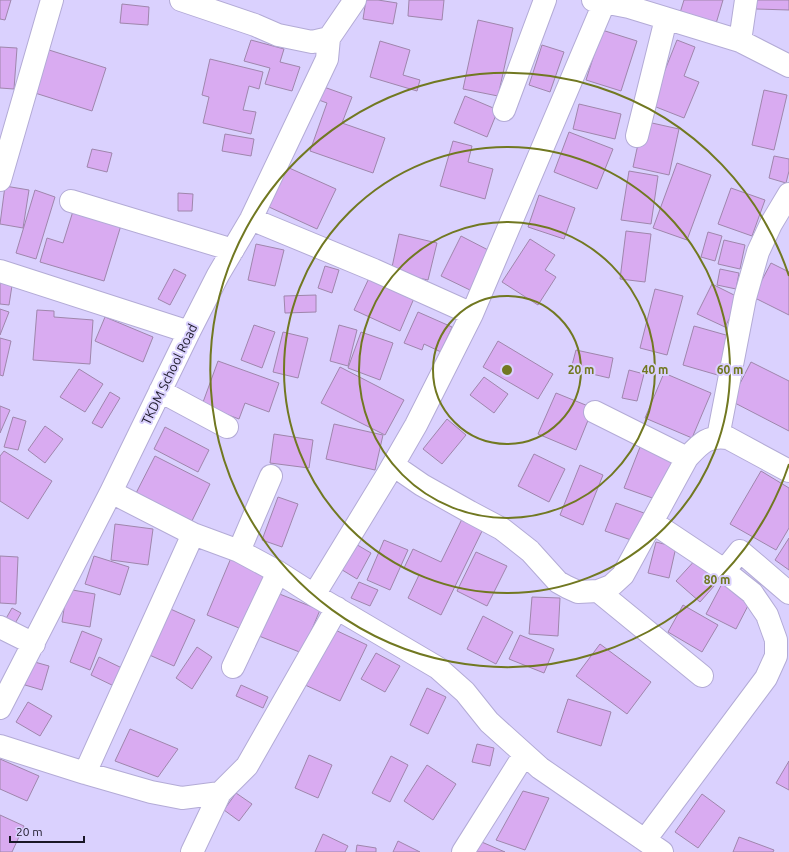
<svg xmlns="http://www.w3.org/2000/svg" width="789" height="852" viewBox="0 0 789 852" font-family="Ubuntu,sans-serif">
	<style>
		.building { fill: #d9abf1; stroke: #9f86ac }
		.lines { fill: none; stroke-linecap: round; stroke-linejoin: round }
		.minor-casing { stroke: #b3abd6; stroke-width: 24 }
		.minor { stroke: #fff; stroke-width: 22 }
		.ring { fill: none; stroke: #717821; stroke-width: 2 }
		.labels { text-anchor: middle; stroke-width: 4; stroke-linejoin: round; paint-order: stroke }
		.street-label { font-size: 13px; fill: #1a1727; stroke: #dad1fe }
		.centre { fill: #717821; stroke: #dad1fe; stroke-width: 2 }
		.ring-label { font-size: 12px; text-anchor: middle; font-weight: bold; fill: #717821; stroke: #dad1fe; stroke-width: 4; stroke-linejoin: round; paint-order: stroke }
	</style>
	<rect width="100%" height="100%" fill="#dad1fe"/>
	<path class="building" d="M 0,0 L 11,0 L 5,20 L 0,19 Z
		M 366,0 L 378,0 L 397,3 L 393,24 L 363,19 Z
		M 409,0 L 444,0 L 442,20 L 408,16 Z
		M 684,0 L 723,0 L 715,27 L 679,16 Z
		M 756,0 L 789,0 L 789,10 L 756,9 Z
		M 122,4 L 149,7 L 148,25 L 120,23 Z
		M 478,20 L 513,28 L 498,96 L 463,89 Z
		M 602,30 L 637,41 L 621,91 L 586,80 Z
		M 251,40 L 284,49 L 280,62 L 300,67 L 292,91 L 265,84 L 270,68 L 244,61 Z
		M 677,40 L 695,47 L 684,76 L 699,82 L 684,118 L 651,105 Z
		M 380,41 L 410,50 L 403,75 L 420,80 L 417,91 L 370,77 Z
		M 542,45 L 564,52 L 550,92 L 529,85 Z
		M 0,47 L 17,48 L 14,89 L 0,88 Z
		M 49,50 L 106,68 L 92,111 L 35,93 Z
		M 210,59 L 263,72 L 259,89 L 249,86 L 243,110 L 256,112 L 251,134 L 203,123 L 209,97 L 202,95 Z
		M 321,86 L 352,97 L 342,123 L 385,138 L 373,173 L 310,151 L 327,103 L 316,99 Z
		M 764,90 L 787,95 L 774,150 L 752,145 Z
		M 465,96 L 498,110 L 487,137 L 454,123 Z
		M 579,104 L 621,114 L 615,139 L 573,129 Z
		M 643,121 L 679,129 L 669,175 L 633,167 Z
		M 569,132 L 613,149 L 597,189 L 554,172 Z
		M 225,134 L 254,139 L 251,156 L 222,151 Z
		M 453,141 L 472,146 L 468,162 L 493,169 L 485,199 L 440,186 Z
		M 92,149 L 112,153 L 107,172 L 87,167 Z
		M 774,156 L 789,159 L 789,171 L 786,183 L 769,178 Z
		M 677,163 L 711,175 L 687,240 L 653,228 Z
		M 287,167 L 336,189 L 317,229 L 269,207 Z
		M 629,171 L 658,176 L 651,224 L 621,220 Z
		M 5,186 L 29,190 L 23,228 L 0,224 Z
		M 731,188 L 765,200 L 752,236 L 718,224 Z
		M 35,190 L 55,197 L 36,259 L 16,253 Z
		M 178,193 L 193,194 L 192,211 L 178,211 Z
		M 539,195 L 575,208 L 564,239 L 528,227 Z
		M 74,208 L 122,222 L 104,281 L 40,262 L 47,238 L 63,243 Z
		M 626,231 L 651,234 L 645,282 L 620,279 Z
		M 708,232 L 722,236 L 715,261 L 701,257 Z
		M 399,234 L 437,243 L 428,280 L 391,272 Z
		M 461,236 L 492,252 L 472,291 L 441,276 Z
		M 530,239 L 555,255 L 545,270 L 556,277 L 538,305 L 502,282 Z
		M 724,240 L 745,245 L 740,269 L 718,264 Z
		M 256,244 L 284,250 L 275,286 L 248,280 Z
		M 771,263 L 789,272 L 789,315 L 753,297 Z
		M 325,266 L 339,270 L 332,293 L 318,288 Z
		M 174,269 L 186,275 L 170,305 L 158,299 Z
		M 720,269 L 739,273 L 736,289 L 717,285 Z
		M 370,276 L 415,296 L 400,331 L 354,310 Z
		M 0,277 L 13,279 L 9,305 L 0,304 Z
		M 712,284 L 740,298 L 725,327 L 697,314 Z
		M 655,289 L 683,296 L 667,355 L 640,348 Z
		M 316,295 L 316,312 L 285,313 L 284,296 Z
		M 0,309 L 9,312 L 0,335 Z
		M 37,310 L 54,311 L 54,317 L 93,320 L 90,364 L 33,360 Z
		M 418,312 L 452,327 L 441,352 L 424,344 L 422,350 L 404,343 Z
		M 105,317 L 153,337 L 143,362 L 95,341 Z
		M 254,325 L 275,332 L 262,368 L 241,360 Z
		M 339,325 L 357,330 L 348,366 L 330,361 Z
		M 694,326 L 733,337 L 721,376 L 683,365 Z
		M 283,332 L 308,338 L 298,378 L 273,372 Z
		M 361,332 L 393,343 L 380,380 L 348,368 Z
		M 0,338 L 11,341 L 3,376 L 0,375 Z
		M 498,341 L 553,374 L 538,399 L 483,367 Z
		M 576,350 L 613,358 L 609,378 L 571,369 Z
		M 218,361 L 279,383 L 269,412 L 245,403 L 239,419 L 202,405 Z
		M 751,362 L 789,381 L 789,431 L 731,401 Z
		M 340,367 L 404,400 L 385,435 L 321,403 Z
		M 79,369 L 103,384 L 85,412 L 60,397 Z
		M 629,370 L 644,374 L 637,401 L 622,398 Z
		M 664,373 L 711,393 L 692,438 L 645,418 Z
		M 484,377 L 508,394 L 494,413 L 470,395 Z
		M 110,392 L 120,398 L 102,428 L 92,423 Z
		M 556,393 L 593,408 L 576,450 L 538,434 Z
		M 0,406 L 10,410 L 0,433 Z
		M 13,417 L 26,421 L 18,450 L 4,447 Z
		M 447,419 L 466,435 L 442,464 L 423,449 Z
		M 334,424 L 383,435 L 375,470 L 326,459 Z
		M 45,426 L 63,439 L 45,463 L 28,450 Z
		M 165,427 L 209,450 L 198,472 L 154,449 Z
		M 274,434 L 313,440 L 309,468 L 270,463 Z
		M 642,442 L 675,454 L 658,500 L 624,488 Z
		M 4,451 L 52,481 L 28,519 L 0,501 L 0,456 Z
		M 534,454 L 565,469 L 549,502 L 518,486 Z
		M 155,456 L 210,484 L 189,527 L 133,499 Z
		M 580,465 L 603,475 L 583,525 L 560,515 Z
		M 761,471 L 789,488 L 789,528 L 776,550 L 730,524 Z
		M 278,497 L 298,504 L 282,547 L 262,540 Z
		M 616,503 L 644,513 L 634,541 L 605,531 Z
		M 463,517 L 484,527 L 441,615 L 408,598 L 419,575 L 404,568 L 413,549 L 441,562 Z
		M 115,524 L 153,529 L 148,565 L 111,560 Z
		M 789,538 L 789,570 L 775,560 Z
		M 384,540 L 408,550 L 390,590 L 367,580 Z
		M 656,542 L 676,547 L 669,578 L 648,573 Z
		M 354,543 L 371,553 L 357,579 L 339,568 Z
		M 476,552 L 507,566 L 487,606 L 457,591 Z
		M 0,556 L 18,557 L 16,604 L 0,603 Z
		M 94,556 L 129,567 L 120,595 L 85,584 Z
		M 698,557 L 722,577 L 700,602 L 676,581 Z
		M 231,558 L 268,573 L 244,630 L 207,615 Z
		M 724,580 L 753,596 L 736,629 L 706,614 Z
		M 359,582 L 378,590 L 370,606 L 351,598 Z
		M 67,589 L 95,594 L 90,627 L 62,622 Z
		M 277,593 L 320,610 L 302,653 L 259,636 Z
		M 532,597 L 560,598 L 558,636 L 529,634 Z
		M 683,605 L 718,625 L 702,652 L 668,632 Z
		M 166,607 L 195,620 L 174,666 L 145,653 Z
		M 12,608 L 21,613 L 13,627 L 4,622 Z
		M 483,616 L 513,632 L 496,664 L 467,649 Z
		M 331,628 L 367,645 L 340,701 L 303,684 Z
		M 82,631 L 102,639 L 90,670 L 70,662 Z
		M 520,635 L 554,649 L 544,673 L 509,659 Z
		M 600,644 L 651,682 L 627,714 L 576,676 Z
		M 197,647 L 212,657 L 192,689 L 176,678 Z
		M 376,653 L 400,666 L 385,692 L 361,679 Z
		M 99,657 L 124,669 L 116,687 L 91,675 Z
		M 31,661 L 49,666 L 42,690 L 25,685 Z
		M 241,685 L 268,697 L 263,708 L 236,696 Z
		M 427,688 L 446,697 L 428,734 L 410,725 Z
		M 568,699 L 611,712 L 601,746 L 557,732 Z
		M 28,702 L 52,716 L 40,736 L 16,722 Z
		M 130,729 L 178,749 L 158,777 L 115,761 Z
		M 477,744 L 494,748 L 490,766 L 472,762 Z
		M 309,755 L 332,765 L 318,798 L 295,788 Z
		M 391,756 L 408,765 L 390,802 L 372,793 Z
		M 0,759 L 39,776 L 27,801 L 0,789 Z
		M 789,761 L 789,790 L 776,783 Z
		M 427,765 L 456,784 L 433,820 L 404,801 Z
		M 523,791 L 549,798 L 525,850 L 496,840 Z
		M 236,793 L 252,804 L 239,821 L 224,810 Z
		M 702,794 L 725,811 L 698,848 L 675,832 Z
		M 0,815 L 24,826 L 12,852 L 0,852 Z
		M 323,834 L 348,846 L 345,852 L 315,852 Z
		M 739,837 L 774,850 L 773,852 L 733,852 Z
		M 477,840 L 505,852 L 471,852 Z
		M 398,841 L 420,852 L 393,852 Z
		M 357,845 L 376,848 L 376,852 L 356,852 Z"/>
	<g class="lines">
		<g class="minor-casing">
			<path id="minor" d="M 181,0 L 255,25 L 278,35 L 312,42 L 329,38 L 355,0
				M 593,0 L 629,7 L 740,41 L 789,66
				M 740,41 L 746,0
				M 504,110 L 545,0
				M 637,136 L 666,19
				M 0,180 L 52,0
				M 71,201 L 233,250
				M 251,219 L 374,270 L 472,314
				M 0,271 L 189,332
				M 160,391 L 227,427
				M 595,412 L 687,458
				M 718,437 L 745,298 L 758,252 L 771,224 L 789,194
				M 393,465 L 422,485 L 470,512 L 502,529 L 530,551 L 558,582 L 567,587 L 578,592 L 598,591 L 611,586 L 623,575 L 687,458 C 700,444 707,435 728,438 L 789,471
				M 111,492 L 193,534 L 239,551 L 278,572 L 314,595 L 438,668 L 465,692 L 489,722 L 540,768 L 662,852
				M 239,551 L 271,476
				M 724,571 L 740,551 L 789,593
				M 598,591 L 702,676
				M 314,595 L 386,477 L 416,425 L 472,314 L 604,3
				M 0,627 L 34,644
				M 233,667 L 278,572
				M 0,708 L 111,492 L 189,332 L 218,275 L 251,219 L 327,59 L 329,38
				M 0,746 L 85,773 L 151,792 L 182,798 L 220,793 L 247,766 L 337,608
				M 85,773 L 193,534
				M 645,840 L 766,678 L 776,656 L 776,640 L 767,615 L 752,593 L 718,566 L 652,522
				M 192,852 L 220,793
				M 463,852 L 524,755"/>
		</g>
		<use href="#minor" class="minor"/>
	</g>
	<g class="ring">
		<circle cx="507" cy="370" r="74"/>
		<circle cx="507" cy="370" r="148"/>
		<circle cx="507" cy="370" r="223"/>
		<path d="M789 464A297 297 0 1 1 789 276"/>
	</g>
	<g class="labels">
		<g class="street-label">
			<text transform="translate(169 374) rotate(-64)" y="5">TKDM School Road</text>
		</g>
	</g>
	<circle cx="507" cy="370" r="6" class="centre"/>
	<g class="ring-label">
		<text x="581" y="374">20 m</text>
		<text x="655" y="374">40 m</text>
		<text x="730" y="374">60 m</text>
		<text x="717" y="584">80 m</text>
	</g>
	<path d="M10 836v6h74v-6" fill="none" stroke="#1a1727" stroke-width="2"/>
	<text x="16" y="836" font-size="12" fill="#1a1727" stroke="#dad1fe" stroke-width="3" paint-order="stroke">20 m</text>
</svg>
